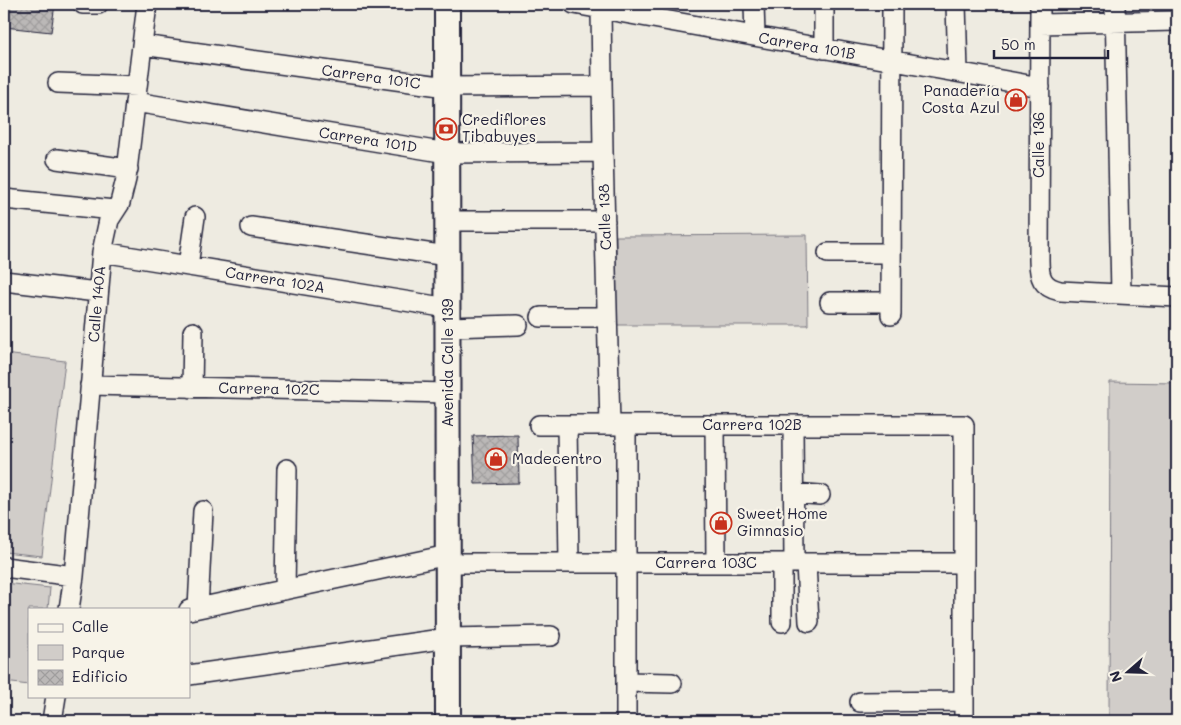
<svg xmlns="http://www.w3.org/2000/svg" width="1181" height="725" viewBox="0 0 1181 725" font-family="Mali,sans-serif">
	<style>
		.park { fill: #d1cdc9; stroke: #7a7882 }
		.building { fill: url(#building-cross-hatch); stroke: #22223b }
		.lines { fill: none; stroke-linecap: round; stroke-linejoin: round }
		.minor-casing { stroke: #22223b; stroke-width: 22 }
		.major-casing { stroke: #22223b; stroke-width: 28 }
		.minor { stroke: #f7f3e8; stroke-width: 19 }
		.major { stroke: #f7f3e8; stroke-width: 24 }
		.labels { text-anchor: middle; stroke-width: 4.5; stroke-linejoin: round; paint-order: stroke }
		.street-label { font-size: 15px; fill: #22223b; stroke: #f7f3e8 }
		.poi-label { font-size: 15px; fill: #22223b; stroke: #f7f3e8; text-anchor: start }
	</style>
	<defs>
		<pattern id="building-cross-hatch" width="8" height="8" patternUnits="userSpaceOnUse" patternTransform="scale(1.25)"><rect width="8" height="8" fill="#bbb8b7"/><path d="M0 0l8 8M0 8l8-8" fill="none" stroke="#a09e9e"/></pattern>
	</defs>
	<rect width="100%" height="100%" fill="#eeebe1"/>
	<filter id="ink" filterUnits="userSpaceOnUse"><feTurbulence type="fractalNoise" baseFrequency=".02" numOctaves="2"/><feDisplacementMap in="SourceGraphic" scale="10" xChannelSelector="R" yChannelSelector="G"/><feConvolveMatrix kernelMatrix="1 2 1 2 8 2 1 2 1" color-interpolation-filters="sRGB"/></filter>
	<g filter="url(#ink)">
		<path class="park" d="M 807,235 L 808,325 L 617,325 L 616,236 Z
			M 4,354 L 65,361 L 42,556 L 4,552 Z
			M 1110,382 L 1177,383 L 1177,721 L 1109,721 Z
			M 4,583 L 50,588 L 48,609 L 29,609 L 29,685 L 4,682 Z"/>
		<path class="building" d="M 4,4 L 55,4 L 51,32 L 4,27 Z
			M 518,435 L 519,483 L 475,484 L 473,436 Z"/>
		<g class="lines">
			<g class="minor-casing">
				<path id="minor" d="M 83,4 L 98,4
					M 574,4 L 1040,87
					M 754,4 L 755,36
					M 824,4 L 824,49
					M 956,4 L 958,72
					M 1040,4 L 1039,260 C 1039,277 1042,287 1060,291 L 1177,297
					M 1115,4 L 1121,294
					M 601,9 L 603,152 L 610,425
					M 1040,24 L 1177,21
					M 142,45 L 447,87 L 602,86
					M 58,83 L 137,86
					M 135,102 L 447,153 L 603,152
					M 57,159 L 128,169
					M 4,199 L 114,210
					M 448,221 L 605,221
					M 251,227 L 447,256
					M 102,252 L 448,308
					M 828,253 L 891,253
					M 188,266 L 195,217
					M 4,281 L 97,292
					M 830,302 L 891,302
					M 891,315 L 892,4
					M 541,317 L 607,317
					M 448,327 L 518,325
					M 90,385 L 448,393
					M 192,388 L 193,332
					M 539,425 L 964,425 L 964,721
					M 567,425 L 569,563
					M 626,425 L 626,721
					M 715,425 L 716,563
					M 793,425 L 794,563
					M 794,493 L 820,495
					M 448,563 L 964,563
					M 806,563 L 809,622
					M 4,567 L 74,576
					M 285,590 L 287,469
					M 198,608 L 203,511
					M 69,609 L 74,576 L 102,252 L 109,220 L 120,203 L 126,179 L 147,4
					M 189,610 L 448,555
					M 782,622 L 782,563
					M 189,675 L 448,638 L 551,636
					M 626,682 L 672,683
					M 860,702 L 964,701
					M 52,721 L 56,696"/>
			</g>
			<g class="major-casing">
				<path id="major" d="M 447,4 L 448,721"/>
			</g>
			<use href="#minor" class="minor"/>
			<use href="#major" class="major"/>
		</g>
	</g>
	<defs>
		<g id="shop-ring" transform="scale(1.125)"><circle r="9.5" fill="#f7f3e8" stroke="#c8321e" stroke-width="1.5"/><path d="M-5-2.5h2.3a2.7 3.5 0 0 1 5.4 0H5L5.5 6h-11ZM-1.5-2.5h3a1.5 2.3 0 0 0-3 0Z" fill="#c8321e"/></g>
		<g id="bank-ring" transform="scale(1.125)"><circle r="9.5" fill="#f7f3e8" stroke="#c8321e" stroke-width="1.5"/><path d="M-6-4H6V4H-6ZM0-2.3a2.3 2.3 0 1 0 0 4.6a2.3 2.3 0 1 0 0-4.6Z" fill="#c8321e"/></g>
	</defs>
	<g fill-rule="evenodd">
		<use href="#shop-ring" x="1016" y="100"/>
		<use href="#bank-ring" x="446" y="129"/>
		<use href="#shop-ring" x="496" y="459"/>
		<use href="#shop-ring" x="721" y="523"/>
	</g>
	<g class="labels">
		<g class="street-label">
			<text transform="translate(807 46) rotate(10)" y="5">Carrera 101B</text>
			<text transform="translate(371 77) rotate(8)" y="5">Carrera 101C</text>
			<text transform="translate(368 140) rotate(9)" y="5">Carrera 101D</text>
			<text transform="translate(1039 145) rotate(-90)" y="5">Calle 136</text>
			<text transform="translate(605 217) rotate(-92)" y="5">Calle 138</text>
			<text transform="translate(275 280) rotate(9)" y="5">Carrera 102A</text>
			<text transform="translate(97 304) rotate(-85)" y="5">Calle 140A</text>
			<text transform="translate(448 363) rotate(-90)" y="5">Avenida Calle 139</text>
			<text transform="translate(269 389) rotate(1)" y="5">Carrera 102C</text>
			<text x="752" y="430">Carrera 102B</text>
			<text x="706" y="568">Carrera 103C</text>
		</g>
		<g class="poi-label">
			<text x="1000" y="96" text-anchor="end">Panadería<tspan x="1000" dy="17">Costa Azul</tspan></text>
			<text x="462" y="125">Crediflores<tspan x="462" dy="17">Tibabuyes</tspan></text>
			<text x="512" y="464">Madecentro</text>
			<text x="737" y="519">Sweet Home<tspan x="737" dy="17">Gimnasio</tspan></text>
		</g>
	</g>
	<rect width="1181" height="725" fill="none" stroke="#f7f3e8" stroke-width="20"/>
	<rect x="10" y="10" width="1161" height="705" fill="none" stroke="#22223b" stroke-width="2" filter="url(#ink)"/>
	<rect x="28" y="608" width="162" height="90" fill="#f7f3e8" stroke="#a29fa3"/>
	<rect x="38" y="624" width="25" height="8" fill="#f7f3e8" stroke="#a29fa3"/>
	<text x="72" y="632" font-size="15" fill="#22223b">Calle</text>
	<rect x="38" y="645" width="25" height="15" fill="#d1cdc9" stroke="#a29fa3"/>
	<text x="72" y="658" font-size="15" fill="#22223b">Parque</text>
	<rect x="38" y="670" width="25" height="15" fill="url(#building-cross-hatch)" stroke="#a29fa3"/>
	<text x="72" y="682" font-size="15" fill="#22223b">Edificio</text>
	<g transform="translate(1128 672) rotate(250)" stroke="#f7f3e8" stroke-width="4" paint-order="stroke">
	<path d="M0-4L9 19L0 12L-9 19Z" fill="#22223b"/>
	<text y="-8" font-size="14" font-weight="bold" text-anchor="middle" fill="#22223b">N</text>
	</g>
	<path d="M994 50v8h114v-8" fill="none" stroke="#22223b" stroke-width="2.5"/>
	<text x="1001" y="50" font-size="15" fill="#22223b" stroke="#f7f3e8" stroke-width="4" paint-order="stroke">50 m</text>
</svg>
